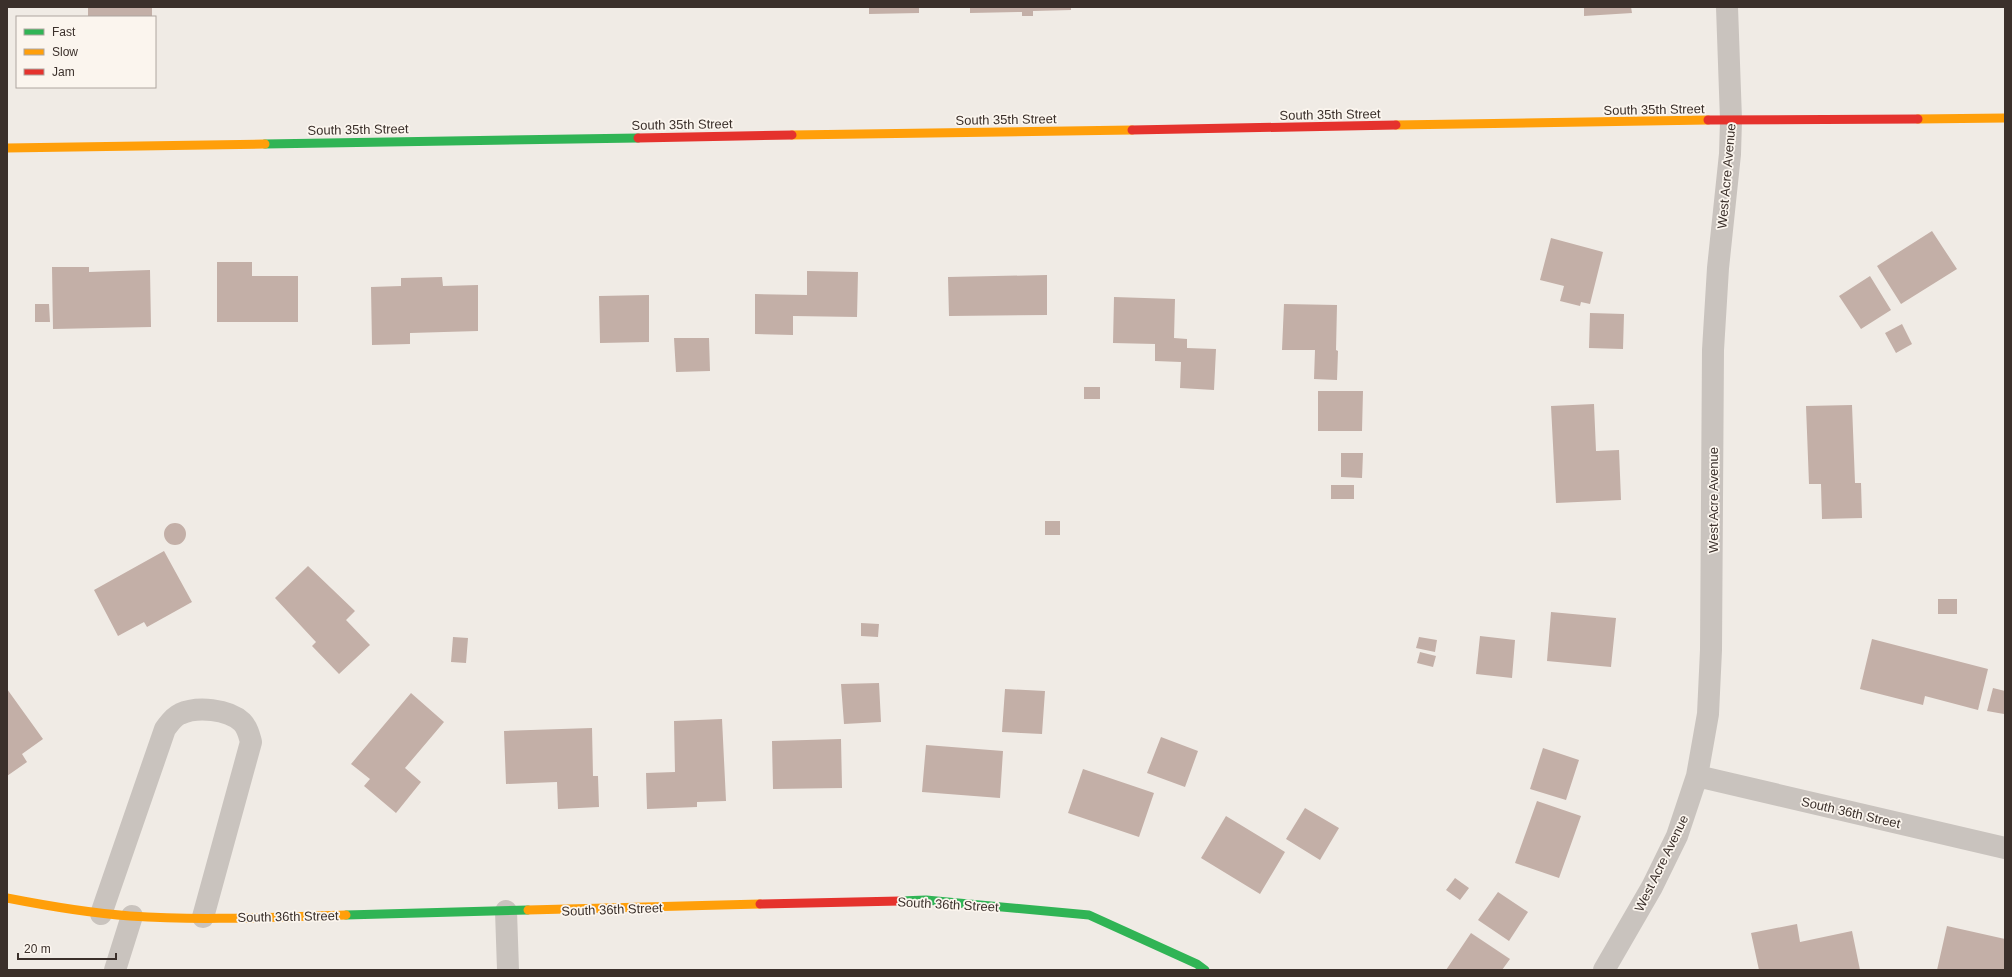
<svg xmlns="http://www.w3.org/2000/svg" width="2012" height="977" viewBox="0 0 2012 977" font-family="Helvetica,sans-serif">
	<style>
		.building { fill: #c3afa7 }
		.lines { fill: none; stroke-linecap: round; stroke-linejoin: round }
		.street { stroke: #c9c3be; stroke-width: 22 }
		.fast { stroke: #30b455; stroke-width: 9 }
		.slow { stroke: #ff9f0a; stroke-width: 9 }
		.jam { stroke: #e5322d; stroke-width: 9 }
		.labels { text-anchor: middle; stroke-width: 3.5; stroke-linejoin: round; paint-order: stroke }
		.street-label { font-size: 13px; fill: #3b302b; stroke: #fbf5ee }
	</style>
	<rect width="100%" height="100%" fill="#f0ebe5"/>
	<path class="building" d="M 88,7 L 152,7 L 152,17 L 88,17 Z
		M 869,7 L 919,7 L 919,13 L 869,14 Z
		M 970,7 L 1071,7 L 1071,10 L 1033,11 L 1033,16 L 1022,16 L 1022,12 L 970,13 Z
		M 1584,7 L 1631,7 L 1632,13 L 1584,16 Z
		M 1932,231 L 1957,269 L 1901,304 L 1877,266 Z
		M 1551,238 L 1603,252 L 1590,304 L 1581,302 L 1580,306 L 1560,301 L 1564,286 L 1540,280 Z
		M 217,262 L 252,262 L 252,276 L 298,276 L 298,322 L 217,322 Z
		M 52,267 L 89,267 L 89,272 L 150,270 L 151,327 L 53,329 Z
		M 807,271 L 858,272 L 857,317 L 793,316 L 793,335 L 755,334 L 755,294 L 807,295 Z
		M 1047,275 L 1047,315 L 949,316 L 948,277 Z
		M 1870,276 L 1891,310 L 1861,329 L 1839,296 Z
		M 442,277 L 443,286 L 478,285 L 478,331 L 410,333 L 410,344 L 372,345 L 371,287 L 401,286 L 401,278 Z
		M 649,295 L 649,342 L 600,343 L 599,296 Z
		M 1114,297 L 1175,299 L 1174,338 L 1187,339 L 1187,348 L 1216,349 L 1214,390 L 1180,388 L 1181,362 L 1155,361 L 1155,344 L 1113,343 Z
		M 35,304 L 49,304 L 50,322 L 35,322 Z
		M 1284,304 L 1337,305 L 1336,350 L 1338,351 L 1337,380 L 1314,379 L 1315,350 L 1282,350 Z
		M 1590,313 L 1624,314 L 1623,349 L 1589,348 Z
		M 1902,324 L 1912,344 L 1896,353 L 1885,333 Z
		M 674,338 L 709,338 L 710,371 L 676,372 Z
		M 1084,387 L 1100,387 L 1100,399 L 1084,399 Z
		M 1318,391 L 1363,391 L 1362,431 L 1318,431 Z
		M 1594,404 L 1596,451 L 1619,450 L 1621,500 L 1556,503 L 1551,406 Z
		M 1852,405 L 1855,483 L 1861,483 L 1862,518 L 1822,519 L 1821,484 L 1809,484 L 1806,406 Z
		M 1341,453 L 1363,453 L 1362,478 L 1341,477 Z
		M 1331,485 L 1354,485 L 1354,499 L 1331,499 Z
		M 1045,521 L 1060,521 L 1060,535 L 1045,535 Z
		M164 534a11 11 0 1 1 22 0a11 11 0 1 1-22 0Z
		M 164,551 L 192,602 L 147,627 L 144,622 L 118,636 L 94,590 Z
		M 308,566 L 355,611 L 346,620 L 370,645 L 339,674 L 312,646 L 316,642 L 275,598 Z
		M 1938,599 L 1957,599 L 1957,614 L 1938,614 Z
		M 1551,612 L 1616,618 L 1611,667 L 1547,661 Z
		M 861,623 L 879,624 L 878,637 L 861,636 Z
		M 1480,636 L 1515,640 L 1512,678 L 1476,674 Z
		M 453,637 L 468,638 L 466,663 L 451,662 Z
		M 1419,637 L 1437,640 L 1435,652 L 1416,648 Z
		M 1872,639 L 1988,669 L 1978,710 L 1925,696 L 1923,705 L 1860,689 Z
		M 1420,652 L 1436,656 L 1433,667 L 1417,663 Z
		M 879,683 L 881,722 L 844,724 L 841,684 Z
		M 1993,688 L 2005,691 L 2004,714 L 1987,711 Z
		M 7,689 L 43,739 L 22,754 L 27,762 L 7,776 Z
		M 1005,689 L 1045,691 L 1042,734 L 1002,732 Z
		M 411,693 L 444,722 L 405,768 L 421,782 L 396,813 L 364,786 L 370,779 L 351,764 Z
		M 722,719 L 726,801 L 697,802 L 697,807 L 647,809 L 646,773 L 675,772 L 674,721 Z
		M 592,728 L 593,776 L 598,776 L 599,807 L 558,809 L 557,782 L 506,784 L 504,731 Z
		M 1161,737 L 1198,751 L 1185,787 L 1147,773 Z
		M 841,739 L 842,788 L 773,789 L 772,741 Z
		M 926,745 L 1003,751 L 1000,798 L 922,792 Z
		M 1543,748 L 1579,760 L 1566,800 L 1530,789 Z
		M 1083,769 L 1154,793 L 1139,837 L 1068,813 Z
		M 1537,801 L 1581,816 L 1559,878 L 1515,863 Z
		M 1305,808 L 1339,828 L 1320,860 L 1286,839 Z
		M 1226,816 L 1285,852 L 1260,894 L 1201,858 Z
		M 1455,878 L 1469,888 L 1460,900 L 1446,890 Z
		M 1498,892 L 1528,912 L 1509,941 L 1478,920 Z
		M 1797,924 L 1800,942 L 1852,931 L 1860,970 L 1759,970 L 1751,933 Z
		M 1947,926 L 2005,939 L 2005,970 L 1937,970 Z
		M 1471,933 L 1510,959 L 1502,970 L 1446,970 Z"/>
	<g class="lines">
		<path class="street" d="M 1697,776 L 2005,848
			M 506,911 L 508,970
			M 101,914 L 165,729 C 169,724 173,717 180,714 C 197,706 228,709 242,722 C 248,728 249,735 251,742 L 203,917
			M 115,970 L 132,916
			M 1604,970 L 1652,887 L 1677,836 L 1697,776 L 1708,714 L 1711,650 L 1713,350 L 1718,268 L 1730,154 L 1731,120 L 1727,7"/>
		<path class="fast" d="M 265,144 L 638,138
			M 900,901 L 926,900 L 1089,915 L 1197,964 L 1205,970
			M 346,915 L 528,910"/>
		<path class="slow" d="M 1918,119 L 2005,118
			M 1396,125 L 1708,120
			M 792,135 L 1132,130
			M 7,148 L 265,144
			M 7,898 C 48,906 89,913 130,916 C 202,921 275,917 346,915
			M 528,910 L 760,904"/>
		<path class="jam" d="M 1708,120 L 1918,119
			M 1132,130 L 1396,125
			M 638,138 L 792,135
			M 760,904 L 900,901"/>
	</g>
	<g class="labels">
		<g class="street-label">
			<text transform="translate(1654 109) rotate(-1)" y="5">South 35th Street</text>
			<text transform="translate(1330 114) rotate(-1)" y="5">South 35th Street</text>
			<text transform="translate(1006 119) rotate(-1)" y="5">South 35th Street</text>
			<text transform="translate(682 124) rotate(-1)" y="5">South 35th Street</text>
			<text transform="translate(358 129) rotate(-1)" y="5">South 35th Street</text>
			<text transform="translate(1726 176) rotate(-85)" y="5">West Acre Avenue</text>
			<text transform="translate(1713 500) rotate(-90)" y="5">West Acre Avenue</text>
			<text transform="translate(1851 812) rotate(13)" y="5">South 36th Street</text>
			<text transform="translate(1661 863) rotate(-64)" y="5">West Acre Avenue</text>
			<text transform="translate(948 904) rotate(3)" y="5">South 36th Street</text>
			<text transform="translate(612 909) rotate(-2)" y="5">South 36th Street</text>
			<text transform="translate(288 916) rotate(-1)" y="5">South 36th Street</text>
		</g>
	</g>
	<rect width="2012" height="977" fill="none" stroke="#3b302b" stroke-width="16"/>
	<rect x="16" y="16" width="140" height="72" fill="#fbf5ee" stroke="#aea6a0"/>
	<rect x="24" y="29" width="20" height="6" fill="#30b455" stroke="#aea6a0"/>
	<text x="52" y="36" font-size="12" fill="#3b302b">Fast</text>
	<rect x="24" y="49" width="20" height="6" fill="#ff9f0a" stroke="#aea6a0"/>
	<text x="52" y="56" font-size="12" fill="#3b302b">Slow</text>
	<rect x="24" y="69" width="20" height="6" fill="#e5322d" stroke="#aea6a0"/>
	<text x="52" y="76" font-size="12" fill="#3b302b">Jam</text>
	<path d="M18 953v6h98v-6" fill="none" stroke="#3b302b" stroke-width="2"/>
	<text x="24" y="953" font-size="12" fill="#3b302b" stroke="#fbf5ee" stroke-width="3" paint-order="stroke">20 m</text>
</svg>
